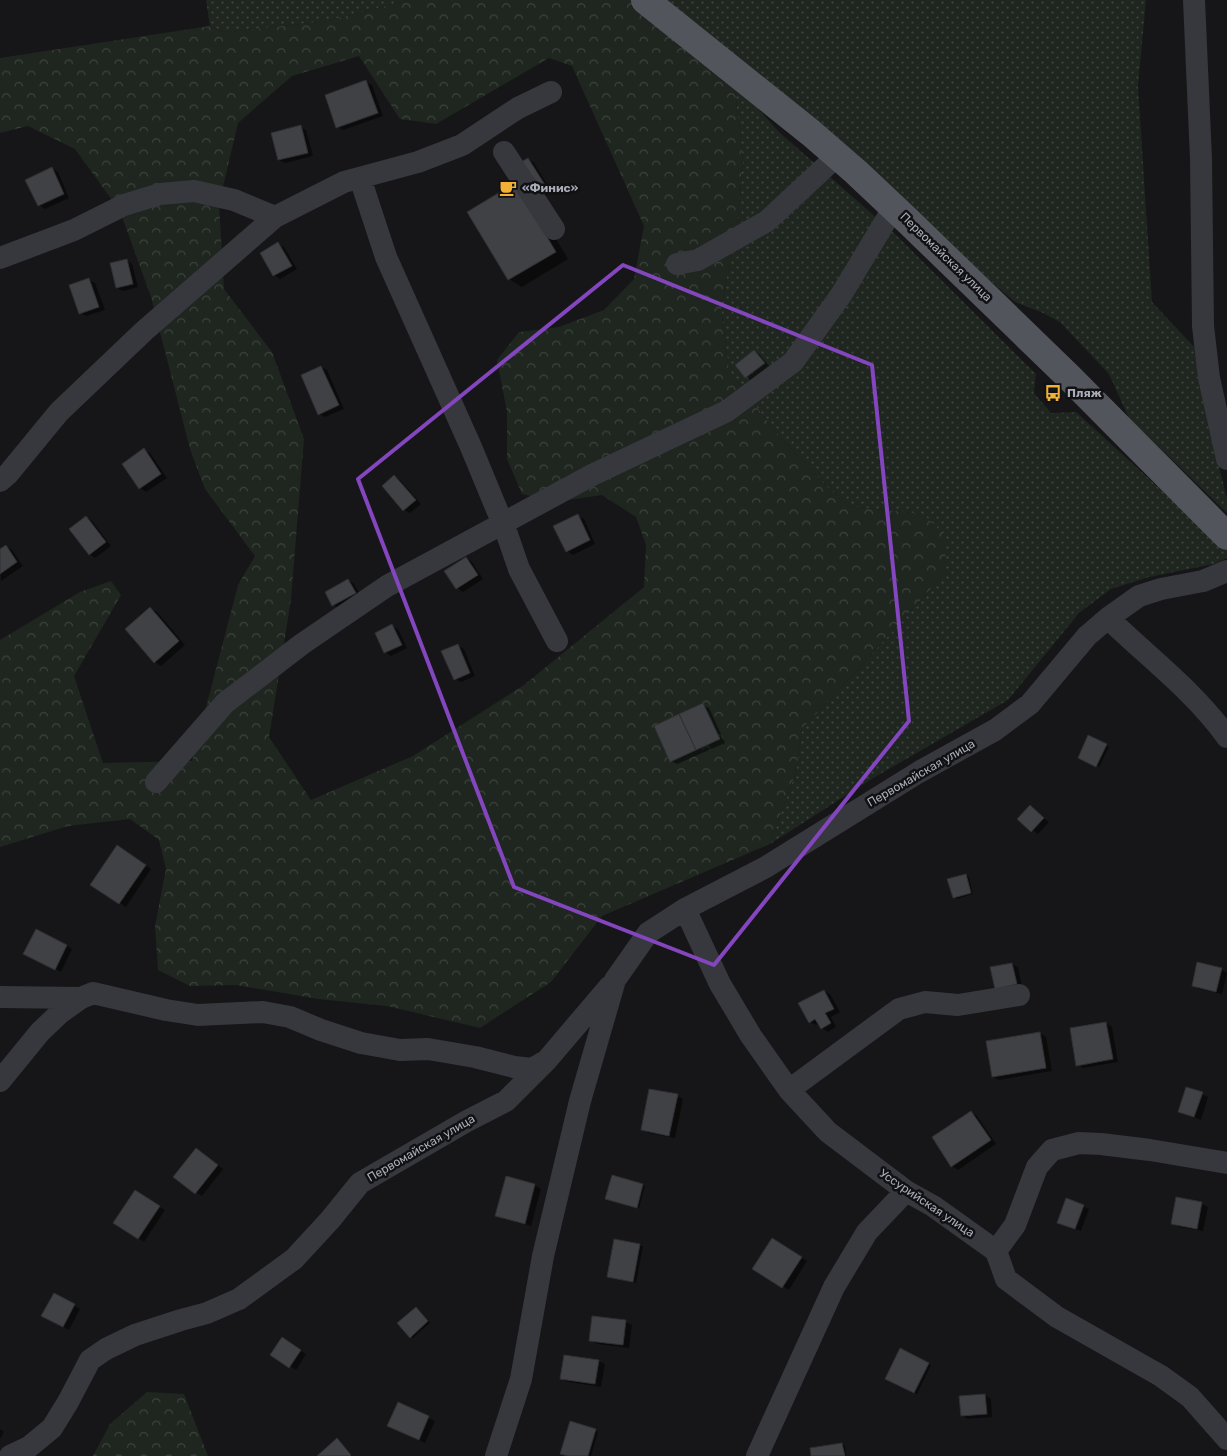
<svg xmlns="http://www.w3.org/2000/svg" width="1227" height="1456" viewBox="0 0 1227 1456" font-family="Rubik,sans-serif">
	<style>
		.green { fill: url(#green-dots) }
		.forest { fill: url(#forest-crowns); fill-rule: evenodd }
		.shadow { fill: #0007 }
		.building { fill: #404145; stroke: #303034 }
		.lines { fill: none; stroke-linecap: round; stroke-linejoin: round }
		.minor { stroke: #37383d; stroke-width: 22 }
		.major { stroke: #53555c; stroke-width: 28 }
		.marked { fill: none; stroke: #8446be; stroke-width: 4; stroke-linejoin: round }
		.labels { text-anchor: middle; stroke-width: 5; stroke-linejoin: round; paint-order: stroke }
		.poi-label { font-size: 12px; font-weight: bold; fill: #a8adb8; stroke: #111113; text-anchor: start }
		.street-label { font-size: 12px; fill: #a8adb8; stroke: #111113 }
	</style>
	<defs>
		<pattern id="green-dots" width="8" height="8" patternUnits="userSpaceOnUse" patternTransform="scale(1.25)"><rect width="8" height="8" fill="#1e261f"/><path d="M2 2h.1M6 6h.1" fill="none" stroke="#3c433d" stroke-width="1.8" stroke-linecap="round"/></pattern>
		<pattern id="forest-crowns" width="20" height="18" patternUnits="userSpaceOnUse" patternTransform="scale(1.25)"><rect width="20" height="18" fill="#1e261f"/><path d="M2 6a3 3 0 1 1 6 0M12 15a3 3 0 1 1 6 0" fill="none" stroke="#3c433d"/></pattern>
	</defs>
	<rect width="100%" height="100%" fill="#161618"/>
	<path class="green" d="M 206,0 L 409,0 L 327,21 L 229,32 L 220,31 L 210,26 Z
		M 664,0 L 1146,0 L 1138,86 L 1152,302 L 1197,350 L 1198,380 L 1227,499 L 1227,513 L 1129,418 L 1109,374 L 1060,322 L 1041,312 L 1015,302 Z
		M 734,82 L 779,132 L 895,234 L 1036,374 L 1034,393 L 1051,413 L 1076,412 L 1227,550 L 1227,558 L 1214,564 L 1149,577 L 1111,589 L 1079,613 L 1008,700 L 870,780 L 770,844 L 796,772 L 802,728 L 833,697 L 945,573 L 923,514 L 848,506 L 825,485 L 775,431 L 729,371 L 721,307 L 737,230 L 743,160 Z"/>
	<path class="forest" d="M 409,0 L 633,0 L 734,82 L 743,160 L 737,230 L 721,307 L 729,371 L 775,431 L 825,485 L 848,506 L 923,514 L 946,536 L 945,573 L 833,697 L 802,728 L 796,772 L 770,844 L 602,916 L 551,982 L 480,1028 L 387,1006 L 318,999 L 236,985 L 190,986 L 158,970 L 155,926 L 166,869 L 159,840 L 130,819 L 68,826 L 0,847 L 0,640 L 80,592 L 111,581 L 121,595 L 74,676 L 103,763 L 192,761 L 238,585 L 255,556 L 205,489 L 190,449 L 151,297 L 120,211 L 75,149 L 28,126 L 0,133 L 0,58 L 210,26 L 220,31 L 229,32 L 327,21 ZM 359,56 L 400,119 L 436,124 L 549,58 L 572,66 L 644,226 L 634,279 L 604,310 L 559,327 L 519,332 L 497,360 L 507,412 L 507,459 L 522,494 L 554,502 L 602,495 L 636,517 L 646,545 L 644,587 L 524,685 L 413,756 L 311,800 L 269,737 L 291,599 L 304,439 L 272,352 L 224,289 L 219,204 L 238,123 L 292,76 Z
		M 147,1392 L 184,1394 L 208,1456 L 93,1456 L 110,1424 Z"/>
	<path class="shadow" d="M 366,82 L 372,85 L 383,116 L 343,130 L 337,127 Z
		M 300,127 L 306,130 L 313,156 L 285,163 L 279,160 Z
		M 528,159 L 534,163 L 552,192 L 542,198 Z
		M 52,169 L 58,172 L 69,198 L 45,209 L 39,205 Z
		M 528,192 L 568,259 L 522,287 L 509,279 Z
		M 278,244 L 284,247 L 297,269 L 280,279 L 274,275 L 262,254 Z
		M 126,260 L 132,264 L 138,287 L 123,291 L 117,288 Z
		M 89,280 L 95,283 L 105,310 L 86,316 L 80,313 Z
		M 754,351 L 760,355 L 770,367 L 752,381 L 746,377 Z
		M 321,367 L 327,370 L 344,409 L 325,417 L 319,414 Z
		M 144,450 L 150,453 L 167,478 L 146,492 L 140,488 L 124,464 Z
		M 394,477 L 400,480 L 421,504 L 410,513 L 404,510 Z
		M 577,516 L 584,519 L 595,544 L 573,555 L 567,551 Z
		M 86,517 L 92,521 L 111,546 L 95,558 L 89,554 Z
		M 6,546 L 12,550 L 23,566 L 1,581 L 0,550 Z
		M 466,558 L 472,562 L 483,579 L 463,592 L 457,588 Z
		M 348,580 L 354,584 L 361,596 L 339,608 L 333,605 Z
		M 151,609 L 157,612 L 185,645 L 161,666 L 155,662 Z
		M 392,626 L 398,629 L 407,648 L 391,656 L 385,652 Z
		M 458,646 L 464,649 L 475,676 L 461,682 L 455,679 Z
		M 703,705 L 709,708 L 725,743 L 677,764 L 671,761 Z
		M 1089,737 L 1109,747 L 1099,767 L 1079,757 Z
		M 1030,807 L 1049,822 L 1038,834 L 1019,819 Z
		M 124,850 L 151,869 L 126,907 L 92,884 Z
		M 966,875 L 969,877 L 973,894 L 957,899 L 954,897 Z
		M 67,946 L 72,949 L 61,972 L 31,957 Z
		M 1012,964 L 1018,967 L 1022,987 L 996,988 Z
		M 1221,969 L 1227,973 L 1222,994 L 1199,989 L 1193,985 Z
		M 824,991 L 830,994 L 840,1012 L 831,1017 L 836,1027 L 828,1032 L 822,1028 L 819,1023 L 816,1025 L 810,1022 Z
		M 1106,1023 L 1112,1027 L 1118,1062 L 1083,1068 L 1077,1065 Z
		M 1040,1033 L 1046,1037 L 1052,1071 L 999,1080 L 993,1077 Z
		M 1202,1094 L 1208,1097 L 1201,1120 L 1179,1111 Z
		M 677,1096 L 683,1099 L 675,1138 L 648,1133 L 642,1129 Z
		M 971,1112 L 977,1116 L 996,1144 L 958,1170 L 952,1166 Z
		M 202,1153 L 223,1169 L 202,1196 L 175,1177 Z
		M 613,1177 L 645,1186 L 639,1208 L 609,1200 Z
		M 507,1178 L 535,1185 L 541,1189 L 531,1226 L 503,1219 L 497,1215 Z
		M 141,1195 L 165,1210 L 144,1242 L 138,1238 Z
		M 1202,1204 L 1208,1207 L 1203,1231 L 1179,1227 L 1173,1223 Z
		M 1083,1206 L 1089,1209 L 1081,1231 L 1058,1222 Z
		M 615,1240 L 643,1246 L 636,1283 L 608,1276 Z
		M 778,1243 L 807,1261 L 789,1290 L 754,1269 Z
		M 54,1294 L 80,1309 L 69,1330 L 43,1315 Z
		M 416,1308 L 430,1323 L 413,1338 L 411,1337 Z
		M 626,1322 L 632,1325 L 629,1348 L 597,1344 L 591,1340 Z
		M 282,1339 L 306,1354 L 296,1370 L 272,1355 Z
		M 900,1350 L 931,1365 L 917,1394 L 887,1379 Z
		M 599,1361 L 605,1364 L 601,1387 L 568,1382 L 562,1379 Z
		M 985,1395 L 991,1399 L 992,1417 L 968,1419 L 962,1416 Z
		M 398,1404 L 435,1421 L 425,1443 L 395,1429 Z
		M 0,1429 L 4,1432 L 0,1439 Z
		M 596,1430 L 598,1432 L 591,1456 L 569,1456 Z
		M 842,1444 L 845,1446 L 846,1456 L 812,1456 Z"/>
	<path class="building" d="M 366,80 L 378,113 L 336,128 L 325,95 Z
		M 301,125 L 308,153 L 278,160 L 271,133 Z
		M 528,158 L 547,188 L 535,195 L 516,165 Z
		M 52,167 L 64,194 L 38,206 L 25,180 Z
		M 515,183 L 556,252 L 508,280 L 467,212 Z
		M 278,242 L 292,266 L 273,276 L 260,253 Z
		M 127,259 L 133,284 L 116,288 L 110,263 Z
		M 89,278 L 99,307 L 79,314 L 69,285 Z
		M 754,350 L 765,363 L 745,378 L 735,365 Z
		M 321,366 L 339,405 L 318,415 L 301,375 Z
		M 144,448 L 161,474 L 139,489 L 122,464 Z
		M 394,475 L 416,500 L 403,511 L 382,486 Z
		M 578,514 L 590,540 L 566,552 L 553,526 Z
		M 86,516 L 106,542 L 89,555 L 69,529 Z
		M 6,545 L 17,562 L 0,574 L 0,549 Z
		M 466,557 L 478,575 L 456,589 L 444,571 Z
		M 348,579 L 356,593 L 332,606 L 325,592 Z
		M 150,607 L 179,641 L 154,663 L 125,629 Z
		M 392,624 L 402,645 L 384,653 L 375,633 Z
		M 458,644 L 470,673 L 454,680 L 441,651 Z
		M 703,703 L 720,739 L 696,750 L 679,714 Z
		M 679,714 L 696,750 L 670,762 L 654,726 Z
		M 1088,735 L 1107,744 L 1096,767 L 1078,758 Z
		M 1030,805 L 1044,818 L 1031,832 L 1017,819 Z
		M 117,845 L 146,865 L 119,904 L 90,885 Z
		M 966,874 L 971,893 L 953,898 L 947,879 Z
		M 36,929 L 67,945 L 55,970 L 23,954 Z
		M 1197,962 L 1222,968 L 1216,992 L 1192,986 Z
		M 1012,963 L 1017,984 L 995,989 L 990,967 Z
		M 824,990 L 834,1009 L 825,1013 L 831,1023 L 821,1029 L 815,1019 L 809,1023 L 798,1003 Z
		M 1106,1022 L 1113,1059 L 1076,1066 L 1070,1028 Z
		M 1040,1032 L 1046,1068 L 992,1077 L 986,1041 Z
		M 1186,1087 L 1203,1092 L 1194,1117 L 1178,1112 Z
		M 649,1089 L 678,1094 L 669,1136 L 641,1130 Z
		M 971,1111 L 991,1140 L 951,1167 L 932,1137 Z
		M 196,1148 L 218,1165 L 195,1194 L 173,1177 Z
		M 612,1175 L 643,1184 L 637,1208 L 605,1199 Z
		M 506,1176 L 535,1184 L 525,1224 L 495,1216 Z
		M 135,1190 L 160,1206 L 138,1239 L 113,1223 Z
		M 1176,1197 L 1202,1202 L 1197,1229 L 1171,1224 Z
		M 1066,1198 L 1084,1205 L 1075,1229 L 1057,1223 Z
		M 772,1238 L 802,1257 L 782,1288 L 752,1269 Z
		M 614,1239 L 640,1244 L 633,1282 L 607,1277 Z
		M 54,1293 L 75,1304 L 63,1327 L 41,1316 Z
		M 416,1307 L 428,1321 L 410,1338 L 397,1323 Z
		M 592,1316 L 626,1320 L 623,1345 L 589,1341 Z
		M 282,1337 L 301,1350 L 289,1368 L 270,1355 Z
		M 900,1348 L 929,1363 L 914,1393 L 885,1379 Z
		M 564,1355 L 599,1360 L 595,1384 L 560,1379 Z
		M 985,1394 L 987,1414 L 961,1416 L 959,1396 Z
		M 398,1402 L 429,1416 L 419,1440 L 387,1426 Z
		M 570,1421 L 596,1429 L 588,1456 L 568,1456 L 560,1454 Z
		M 337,1438 L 351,1455 L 350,1456 L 317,1456 Z
		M 842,1443 L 845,1456 L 811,1456 L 810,1448 Z"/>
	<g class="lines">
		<path class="minor" d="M 1194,0 L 1201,159 L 1203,326 L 1209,378 L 1227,459
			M 504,152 L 554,229
			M 360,178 L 386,257 L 471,447 L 507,534 L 519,569 L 557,641
			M 0,258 L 74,230 L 124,205 L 160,194 L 194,191 L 234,200 L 275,217
			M 677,264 L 698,260 L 767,221 L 837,156
			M 0,481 L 8,474 L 59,412 L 144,331 L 275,217 L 344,182 L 418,162 L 462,145 L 518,108 L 551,92
			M 1108,618 C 1148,657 1194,691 1227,737
			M 156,782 L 225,703 L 302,644 L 387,586 L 592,475 L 727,411 L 793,362 L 841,295 L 894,207
			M 685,909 L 720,984 L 751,1036 L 789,1090 L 828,1132 L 906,1191 L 933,1206 L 996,1251 L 1006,1279 L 1057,1317 L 1161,1376 L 1190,1397 L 1227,1439
			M 0,997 L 81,998
			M 0,1081 L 40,1032 L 60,1013 L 81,998 L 93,993 L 166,1010 L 198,1015 L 263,1012 L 290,1017 L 321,1030 L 361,1043 L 400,1050 L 428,1049 L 475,1057 L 514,1067 L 532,1069 L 544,1062
			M 789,1090 L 899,1009 L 925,1002 L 958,1005 L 1019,995
			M 996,1251 L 1015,1225 L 1037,1167 L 1052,1150 L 1079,1143 L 1101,1144 L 1150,1150 L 1227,1163
			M 10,1456 L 29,1447 L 52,1428 L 68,1402 L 90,1360 L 106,1349 L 135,1335 L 181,1320 L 207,1313 L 239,1299 L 294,1259 L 330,1220 L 360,1183 L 467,1121 L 506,1101 L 547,1060 L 609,987
			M 496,1456 L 521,1379 L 543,1256 L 580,1101 L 615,980 L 648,933 L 685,909 L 766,867 L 919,772 L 995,730 L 1030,704 L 1087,636 L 1108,618 L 1139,596 L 1161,589 L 1203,581 L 1227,571
			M 757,1456 L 834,1287 L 867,1232 L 906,1191"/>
		<path class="major" d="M 645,0 L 811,133 L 856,172 L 908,221 L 1069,377 L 1227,536"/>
	</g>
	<path class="marked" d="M 623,265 L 872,365 L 909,721 L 714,965 L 514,887 L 358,479 Z"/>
	<defs>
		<g id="cafe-bare" transform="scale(1.35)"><path d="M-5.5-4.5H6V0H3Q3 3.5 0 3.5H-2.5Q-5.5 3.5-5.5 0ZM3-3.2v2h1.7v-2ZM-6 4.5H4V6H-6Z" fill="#f2b134" stroke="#111113" stroke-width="2.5" paint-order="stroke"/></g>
		<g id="bus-bare" transform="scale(1.35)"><path d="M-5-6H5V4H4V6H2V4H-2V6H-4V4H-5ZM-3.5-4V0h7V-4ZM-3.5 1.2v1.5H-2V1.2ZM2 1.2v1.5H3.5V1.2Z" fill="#f2b134" stroke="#111113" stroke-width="2.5" paint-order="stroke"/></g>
	</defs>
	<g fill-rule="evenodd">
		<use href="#cafe-bare" x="508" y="188"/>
		<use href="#bus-bare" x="1053" y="393"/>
	</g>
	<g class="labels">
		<g class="poi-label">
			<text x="522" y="192">«Финис»</text>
			<text x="1067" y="397">Пляж</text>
		</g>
		<g class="street-label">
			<text transform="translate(946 257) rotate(44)" y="4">Первомайская улица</text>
			<text transform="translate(921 773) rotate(-30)" y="4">Первомайская улица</text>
			<text transform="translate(421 1148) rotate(-30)" y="4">Первомайская улица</text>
			<text transform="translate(927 1203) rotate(34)" y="4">Уссурийская улица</text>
		</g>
	</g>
</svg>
